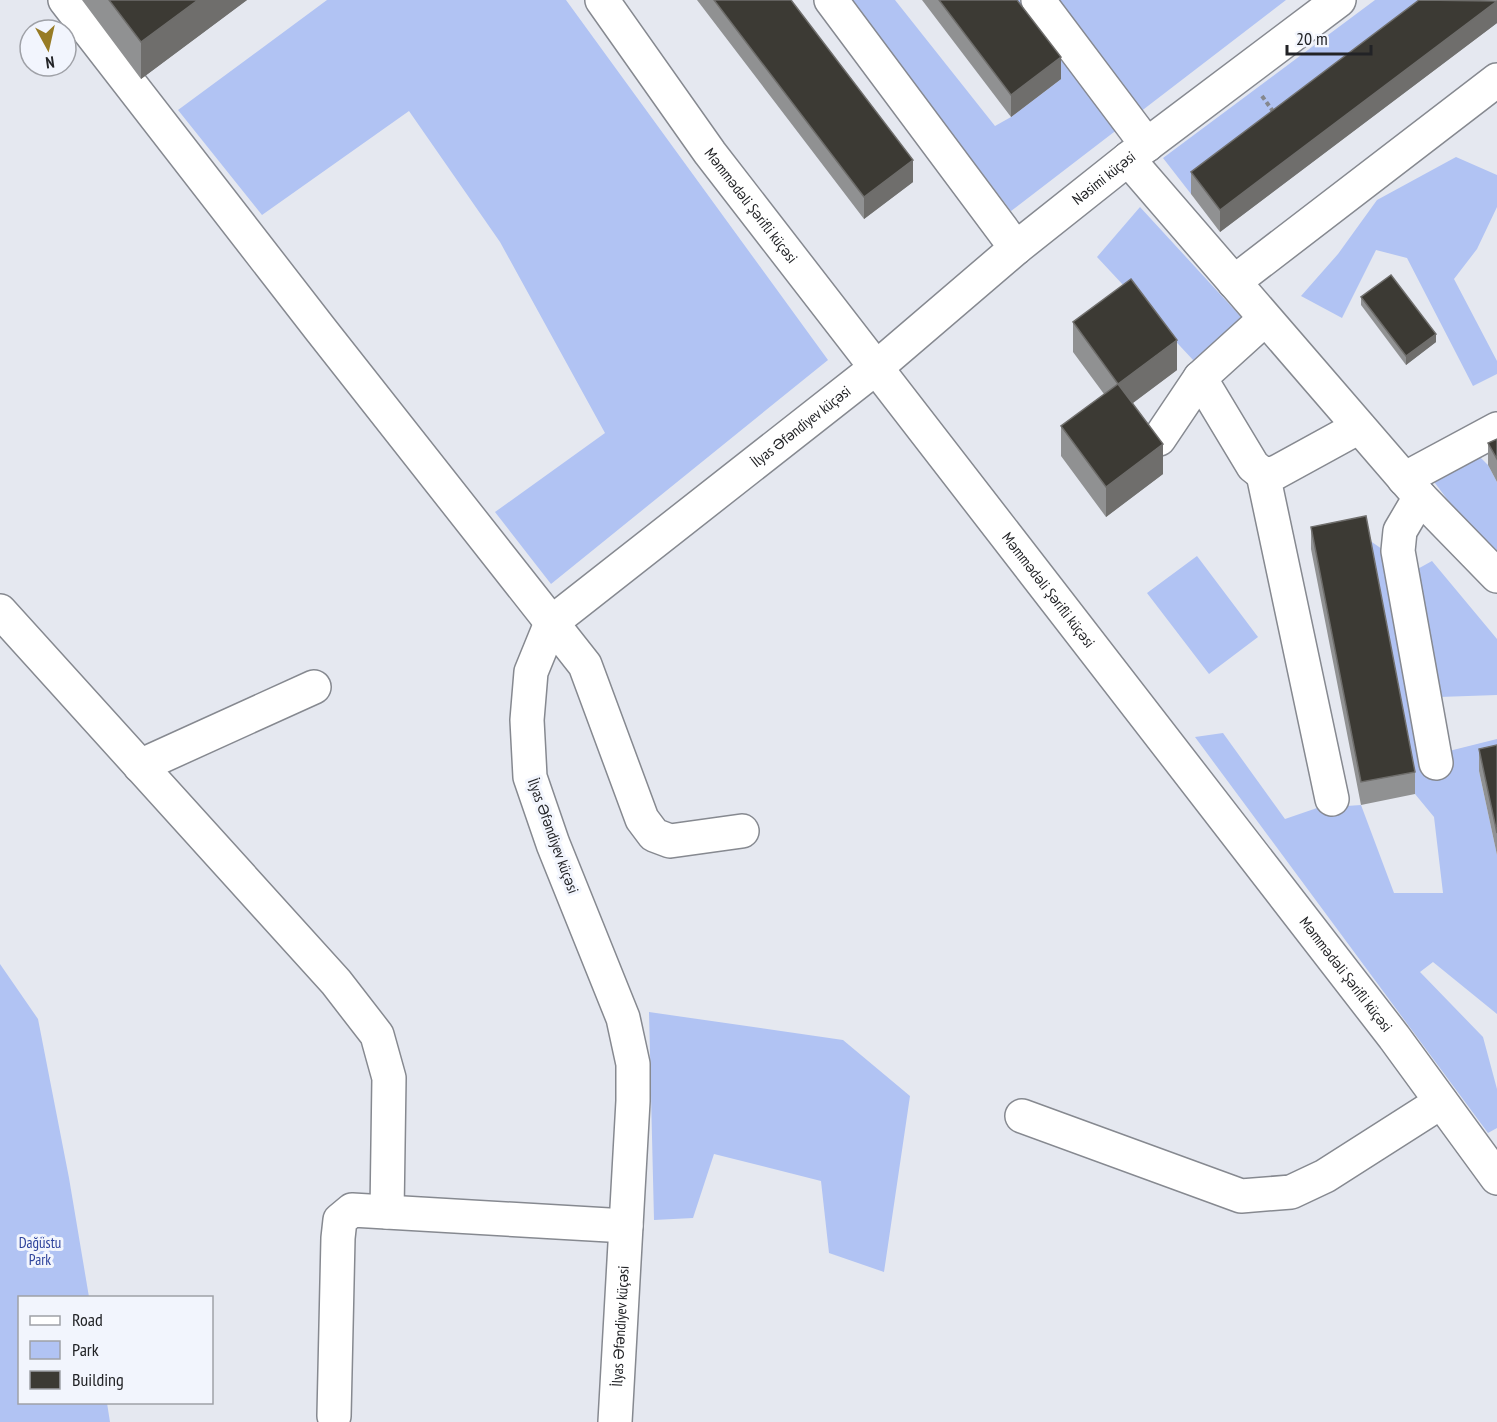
<svg xmlns="http://www.w3.org/2000/svg" width="1497" height="1422" viewBox="0 0 1497 1422" font-family="'PT Sans Narrow',sans-serif">
	<style>
		.green { fill: #b1c3f3 }
		.lines { fill: none; stroke-linecap: round; stroke-linejoin: round }
		.minor-casing { stroke: #868990; stroke-width: 36 }
		.path { stroke: #85878d; stroke-width: 4; stroke-dasharray: 4.5 3; stroke-linecap: butt }
		.minor { stroke: #fff; stroke-width: 33 }
		.wall { fill: #909192 }
		.shaded-wall { fill: #6f6e6c }
		.building { fill: #3c3a34; stroke: #6f6e6c; stroke-width: 1.5 }
		.labels { text-anchor: middle; stroke-width: 6; stroke-linejoin: round; paint-order: stroke }
		.street-label { font-size: 15px; fill: #222326; stroke: #f2f5fd }
		.park-label { font-size: 15px; fill: #2d429b; stroke: #f2f5fd }
	</style>
	<rect width="100%" height="100%" fill="#e5e8f0"/>
	<path class="green" d="M 327,0 L 566,0 L 828,360 L 551,584 L 495,512 L 605,433 L 500,242 L 409,111 L 262,215 L 178,110 Z
		M 850,0 L 895,0 L 995,126 L 1011,117 L 1061,79 L 1013,0 L 1286,0 L 1011,211 Z
		M 1375,0 L 1448,0 L 1191,194 L 1163,158 Z
		M 1456,157 L 1497,175 L 1497,207 L 1477,249 L 1454,279 L 1497,361 L 1497,374 L 1473,386 L 1407,258 L 1376,250 L 1342,318 L 1301,296 L 1338,254 L 1377,200 Z
		M 1140,207 L 1242,318 L 1194,361 L 1097,257 Z
		M 1476,453 L 1488,465 L 1497,482 L 1497,566 L 1432,479 Z
		M 1366,538 L 1414,571 L 1432,561 L 1497,639 L 1497,695 L 1439,697 L 1449,751 L 1497,739 L 1497,767 L 1479,771 L 1497,855 L 1497,1014 L 1433,962 L 1420,972 L 1483,1037 L 1497,1089 L 1497,1128 L 1488,1133 L 1195,737 L 1223,733 L 1285,819 L 1317,808 L 1361,805 L 1394,893 L 1443,893 L 1434,817 L 1415,794 Z
		M 1197,556 L 1258,637 L 1209,674 L 1147,593 Z
		M 0,964 L 38,1019 L 69,1178 L 89,1297 L 20,1298 L 20,1402 L 107,1403 L 110,1422 L 0,1422 Z
		M 649,1012 L 843,1040 L 910,1096 L 884,1272 L 829,1253 L 821,1181 L 714,1154 L 693,1218 L 654,1220 Z"/>
	<g class="lines">
		<g class="minor-casing">
			<g id="minor">
				<path d="M 65,0 L 321,330 L 585,665 L 642,819 L 654,835 L 670,841 L 742,831"/>
				<path id="s1" d="M 602,0 L 710,153 L 1394,1037 L 1497,1178"/>
				<path d="M 831,0 L 1016,248"/>
				<path d="M 1038,0 L 1147,145"/>
				<path d="M 1128,159 L 1420,497 L 1497,576"/>
				<path d="M 1234,282 L 1497,80"/>
				<path d="M 1200,378 L 1253,466 L 1263,474 L 1275,473 L 1359,427"/>
				<path d="M 1159,439 L 1200,378 L 1265,319"/>
				<path d="M 1263,474 L 1332,799"/>
				<path d="M 1404,479 L 1497,429"/>
				<path d="M 1420,497 L 1400,531 L 1398,551 L 1436,763"/>
				<path d="M 0,611 L 336,982 L 377,1035 L 389,1078 L 387,1212"/>
				<path d="M 140,766 L 314,687"/>
				<path d="M 1022,1116 L 1241,1196 L 1291,1192 L 1325,1176 L 1441,1102"/>
				<path d="M 334,1416 L 338,1238 L 340,1220 L 352,1210 L 626,1226"/>
				<path id="s2" d="M 615,1422 L 633,1101 L 633,1064 L 623,1018 L 553,844 L 530,777 L 527,720 L 531,672 L 551,623 L 877,367 L 1016,248 L 1128,159 L 1339,0"/>
			</g>
		</g>
		<path class="path" d="M 1262,96 L 1275,114"/>
		<use href="#minor" class="minor"/>
	</g>
	<path class="wall" d="M 82,0 L 247,0 L 141,79 Z
		M 697,0 L 791,0 L 913,182 L 864,219 Z
		M 922,0 L 1017,0 L 1061,79 L 1011,117 Z
		M 1497,0 L 1497,23 L 1220,232 L 1191,194 L 1191,172 Z
		M 1361,297 L 1436,342 L 1406,365 L 1361,305 Z
		M 1073,322 L 1177,370 L 1133,403 L 1163,474 L 1106,517 L 1061,456 L 1061,426 L 1104,394 L 1073,352 Z
		M 1497,439 L 1497,482 L 1488,465 L 1488,443 Z
		M 1311,527 L 1415,772 L 1415,794 L 1361,805 L 1311,549 Z
		M 1497,745 L 1497,855 L 1479,771 L 1479,749 Z"/>
	<path class="shaded-wall" d="M 198,0 L 247,0 L 141,79 L 141,42 Z
		M 1497,1 L 1497,23 L 1220,232 L 1220,210 Z
		M 1061,57 L 1061,79 L 1011,117 L 1011,95 Z
		M 913,160 L 913,182 L 864,219 L 864,197 Z
		M 1436,334 L 1436,342 L 1406,365 L 1406,356 Z
		M 1177,340 L 1177,370 L 1118,414 L 1118,384 Z
		M 1163,444 L 1163,474 L 1106,517 L 1106,487 Z"/>
	<path class="building" d="M 109,0 L 198,0 L 141,42 Z
		M 714,0 L 791,0 L 913,160 L 864,197 Z
		M 939,0 L 1017,0 L 1061,57 L 1011,95 Z
		M 1419,0 L 1497,1 L 1220,210 L 1191,172 Z
		M 1391,275 L 1436,334 L 1406,356 L 1361,297 Z
		M 1131,279 L 1177,340 L 1118,384 L 1073,322 Z
		M 1118,384 L 1163,444 L 1106,487 L 1061,426 Z
		M 1497,439 L 1497,459 L 1488,443 Z
		M 1366,516 L 1415,772 L 1361,782 L 1311,527 Z
		M 1497,745 L 1497,833 L 1479,749 Z"/>
	<g class="labels">
		<g class="street-label">
			<text dy="5" stroke="none"><textPath href="#s2" startOffset="1532">Nəsimi küçəsi</textPath></text>
			<text dy="5" stroke="none"><textPath href="#s1" startOffset="254">Məmmədəli Şərifli küçəsi</textPath></text>
			<text dy="5" stroke="none"><textPath href="#s2" startOffset="1140">İlyas Əfəndiyev küçəsi</textPath></text>
			<text dy="5" stroke="none"><textPath href="#s1" startOffset="740">Məmmədəli Şərifli küçəsi</textPath></text>
			<text transform="translate(553 836) rotate(70)" y="5">İlyas Əfəndiyev küçəsi</text>
			<text dy="5" stroke="none"><textPath href="#s1" startOffset="1226">Məmmədəli Şərifli küçəsi</textPath></text>
			<text dy="5" stroke="none"><textPath href="#s2" startOffset="96">İlyas Əfəndiyev küçəsi</textPath></text>
		</g>
		<g class="park-label">
			<text x="40" y="1248">Dağüstu<tspan x="40" dy="17">Park</tspan></text>
		</g>
	</g>
	<rect x="18" y="1296" width="195" height="108" fill="#f2f5fd" stroke="#9fa1a7" stroke-width="1.5"/>
	<rect x="30" y="1316" width="30" height="9" fill="#ffffff" stroke="#9fa1a7" stroke-width="1.5"/>
	<text x="72" y="1326" font-size="18" fill="#222326">Road</text>
	<rect x="30" y="1341" width="30" height="18" fill="#b1c3f3" stroke="#9fa1a7" stroke-width="1.5"/>
	<text x="72" y="1356" font-size="18" fill="#222326">Park</text>
	<rect x="30" y="1371" width="30" height="18" fill="#3c3a34" stroke="#9fa1a7" stroke-width="1.5"/>
	<text x="72" y="1386" font-size="18" fill="#222326">Building</text>
	<g transform="translate(48 48) rotate(172)"><circle r="28" fill="#f2f5fd" stroke="#9fa1a7" stroke-width="1.5"/>
	<path d="M0-4.5L10 22L0 15L-10 22Z" fill="#977b24"/>
	<text y="-9" font-size="16" font-weight="bold" text-anchor="middle" fill="#222326">N</text>
	</g>
	<path d="M1287 45v9h84v-9" fill="none" stroke="#222326" stroke-width="3"/>
	<text x="1296" y="45" font-size="18" fill="#222326" stroke="#f2f5fd" stroke-width="4.5" paint-order="stroke">20 m</text>
</svg>
